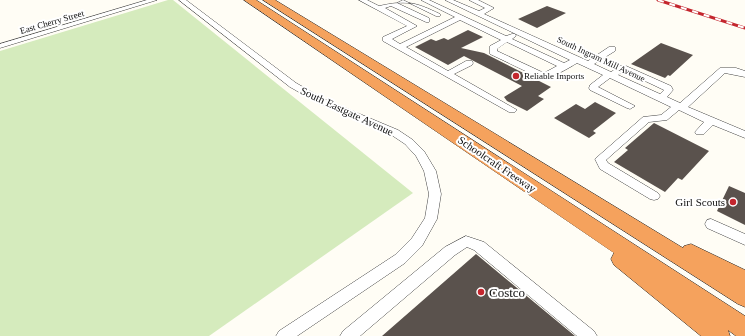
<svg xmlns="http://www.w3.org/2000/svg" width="745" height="336" viewBox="0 0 745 336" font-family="Georgia,serif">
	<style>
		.green { fill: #d5ebbd }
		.building { fill: #5a524d }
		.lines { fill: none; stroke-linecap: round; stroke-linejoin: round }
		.minor-casing { stroke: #444; stroke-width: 1 }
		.highway-casing { stroke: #222; stroke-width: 1 }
		.minor { fill: #fff; fill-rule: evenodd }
		.highway { fill: #f5a25d; fill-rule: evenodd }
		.rail-casing { stroke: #c4262e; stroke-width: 3 }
		.rail { stroke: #fff; stroke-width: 2; stroke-dasharray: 6; stroke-linecap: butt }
		.poi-dot { fill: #c4262e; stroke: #fff; stroke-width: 1.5 }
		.labels { text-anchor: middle; stroke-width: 4; stroke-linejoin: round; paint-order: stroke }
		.far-street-label { font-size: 9px; fill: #111; stroke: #fff }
		.far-poi-label { font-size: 9px; fill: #111; stroke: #fff; text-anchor: start }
		.street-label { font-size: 11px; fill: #111; stroke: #fff }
		.poi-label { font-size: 11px; fill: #111; stroke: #fff; text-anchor: end }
		.near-poi-label { font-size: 13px; fill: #111; stroke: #fff; text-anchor: start }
	</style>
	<rect width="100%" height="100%" fill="#fffdf5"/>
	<path class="green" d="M 168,0 L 173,0 L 413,193 L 209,336 L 0,336 L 0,51 Z"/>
	<path class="building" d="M 547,6 L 566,13 L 537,28 L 518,19 Z
		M 468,30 L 483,37 L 461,48 L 484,53 L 551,87 L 538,96 L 544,99 L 527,111 L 507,101 L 504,97 L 522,86 L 464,56 L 448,65 L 415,47 L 431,39 L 436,41 L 444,38 L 448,40 Z
		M 661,43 L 693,55 L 670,76 L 668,75 L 665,78 L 631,64 Z
		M 595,102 L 616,113 L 593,131 L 596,133 L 589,138 L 554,118 L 576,104 L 585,109 Z
		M 654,123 L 709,151 L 682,180 L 678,178 L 665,192 L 614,162 L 628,150 L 625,148 Z
		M 729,186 L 745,193 L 745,225 L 717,211 Z
		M 476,254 L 575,336 L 382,336 Z"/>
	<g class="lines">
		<g class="minor-casing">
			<path id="minor" d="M 147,0 L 157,0 L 0,48 L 0,44 Z
				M 179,0 L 186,0 L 296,83 L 324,99 L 398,130 L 413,140 L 424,151 L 436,171 L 441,194 L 437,219 L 422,246 L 405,263 L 297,336 L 276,336 L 279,331 L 395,255 L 412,238 L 425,218 L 429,194 L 424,171 L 416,156 L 405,144 L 390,134 L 318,103 L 290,87 Z
				M 359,0 L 367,0 L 379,6 C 407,0 415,2 440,14 L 440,16 L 436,16 L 403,0 L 397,3 L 429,18 L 429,22 L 426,22 L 391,6 L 385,8 L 417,26 L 392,39 L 400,44 L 455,17 L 421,0 L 429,0 L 506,36 L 512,34 L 515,34 L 516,36 L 512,39 L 564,63 L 570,60 L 445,0 L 453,0 L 479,11 L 485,8 L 469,0 L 478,0 L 494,8 L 484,14 L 588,61 L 609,47 L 615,47 L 615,51 L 594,64 L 611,72 L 620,66 L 626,66 L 671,86 L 673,90 L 667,97 L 680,103 L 720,68 L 736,68 L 745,71 L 745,77 L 725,73 L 688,107 L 745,131 L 745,138 L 713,125 L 704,134 L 696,134 L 695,132 L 704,122 L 679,110 L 667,120 L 649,122 L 606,160 L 608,163 L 658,193 L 660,196 L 658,199 L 654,200 L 650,199 L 600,169 L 595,159 L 643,117 L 661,115 L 671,107 L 610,78 L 598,87 L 635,106 L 630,109 L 627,108 L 590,90 L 589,88 L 590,85 L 603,75 L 577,63 C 569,68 549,80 540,78 L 490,54 L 490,46 L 501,40 L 460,20 L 406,47 L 448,71 L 466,61 L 472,61 L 473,63 L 472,65 L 454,74 L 517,110 L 515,112 L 509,112 L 383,41 L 383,37 L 407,26 ZM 507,42 L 557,66 L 544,73 L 497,51 L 497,49 ZM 624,71 L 664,90 L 660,94 L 618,75 Z
				M 711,219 L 745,234 L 745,245 L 707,228 L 705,224 L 707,220 Z
				M 466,236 L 484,242 L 594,331 L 597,336 L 577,336 L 474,250 L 467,247 L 455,255 L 360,336 L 340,336 L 343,331 L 445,247 Z"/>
		</g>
		<g class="highway-casing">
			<path id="highway" d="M 244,0 L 256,0 L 745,316 L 745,336 L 736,336 L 728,330 L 730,336 L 701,336 L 614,265 L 611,259 L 614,253 Z
				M 263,0 L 275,0 L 683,248 L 684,246 L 691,244 L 745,270 L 745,307 L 738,304 Z"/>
		</g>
		<use href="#minor" class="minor"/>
		<use href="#highway" class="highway"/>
		<g class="rail-casing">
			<path id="rail" d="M 658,0 L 745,28"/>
		</g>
		<use href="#rail" class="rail"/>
	</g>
	<g class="poi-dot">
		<circle cx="516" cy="76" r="4"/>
		<circle cx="733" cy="202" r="4"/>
		<circle cx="481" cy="292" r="4"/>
	</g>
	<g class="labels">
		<g class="far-street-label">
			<text transform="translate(52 22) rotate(-16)" y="3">East Cherry Street</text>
			<text transform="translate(601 59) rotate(25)" y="3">South Ingram Mill Avenue</text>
		</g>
		<g class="far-poi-label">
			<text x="524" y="79">Reliable Imports</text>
		</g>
		<g class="street-label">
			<text transform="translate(347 111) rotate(25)" y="4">South Eastgate Avenue</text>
			<text transform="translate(497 164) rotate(34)" y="4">Schoolcraft Freeway</text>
		</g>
		<g class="poi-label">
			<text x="725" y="206">Girl Scouts</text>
		</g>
		<g class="near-poi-label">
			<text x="489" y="297">Costco</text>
		</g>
	</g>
</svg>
